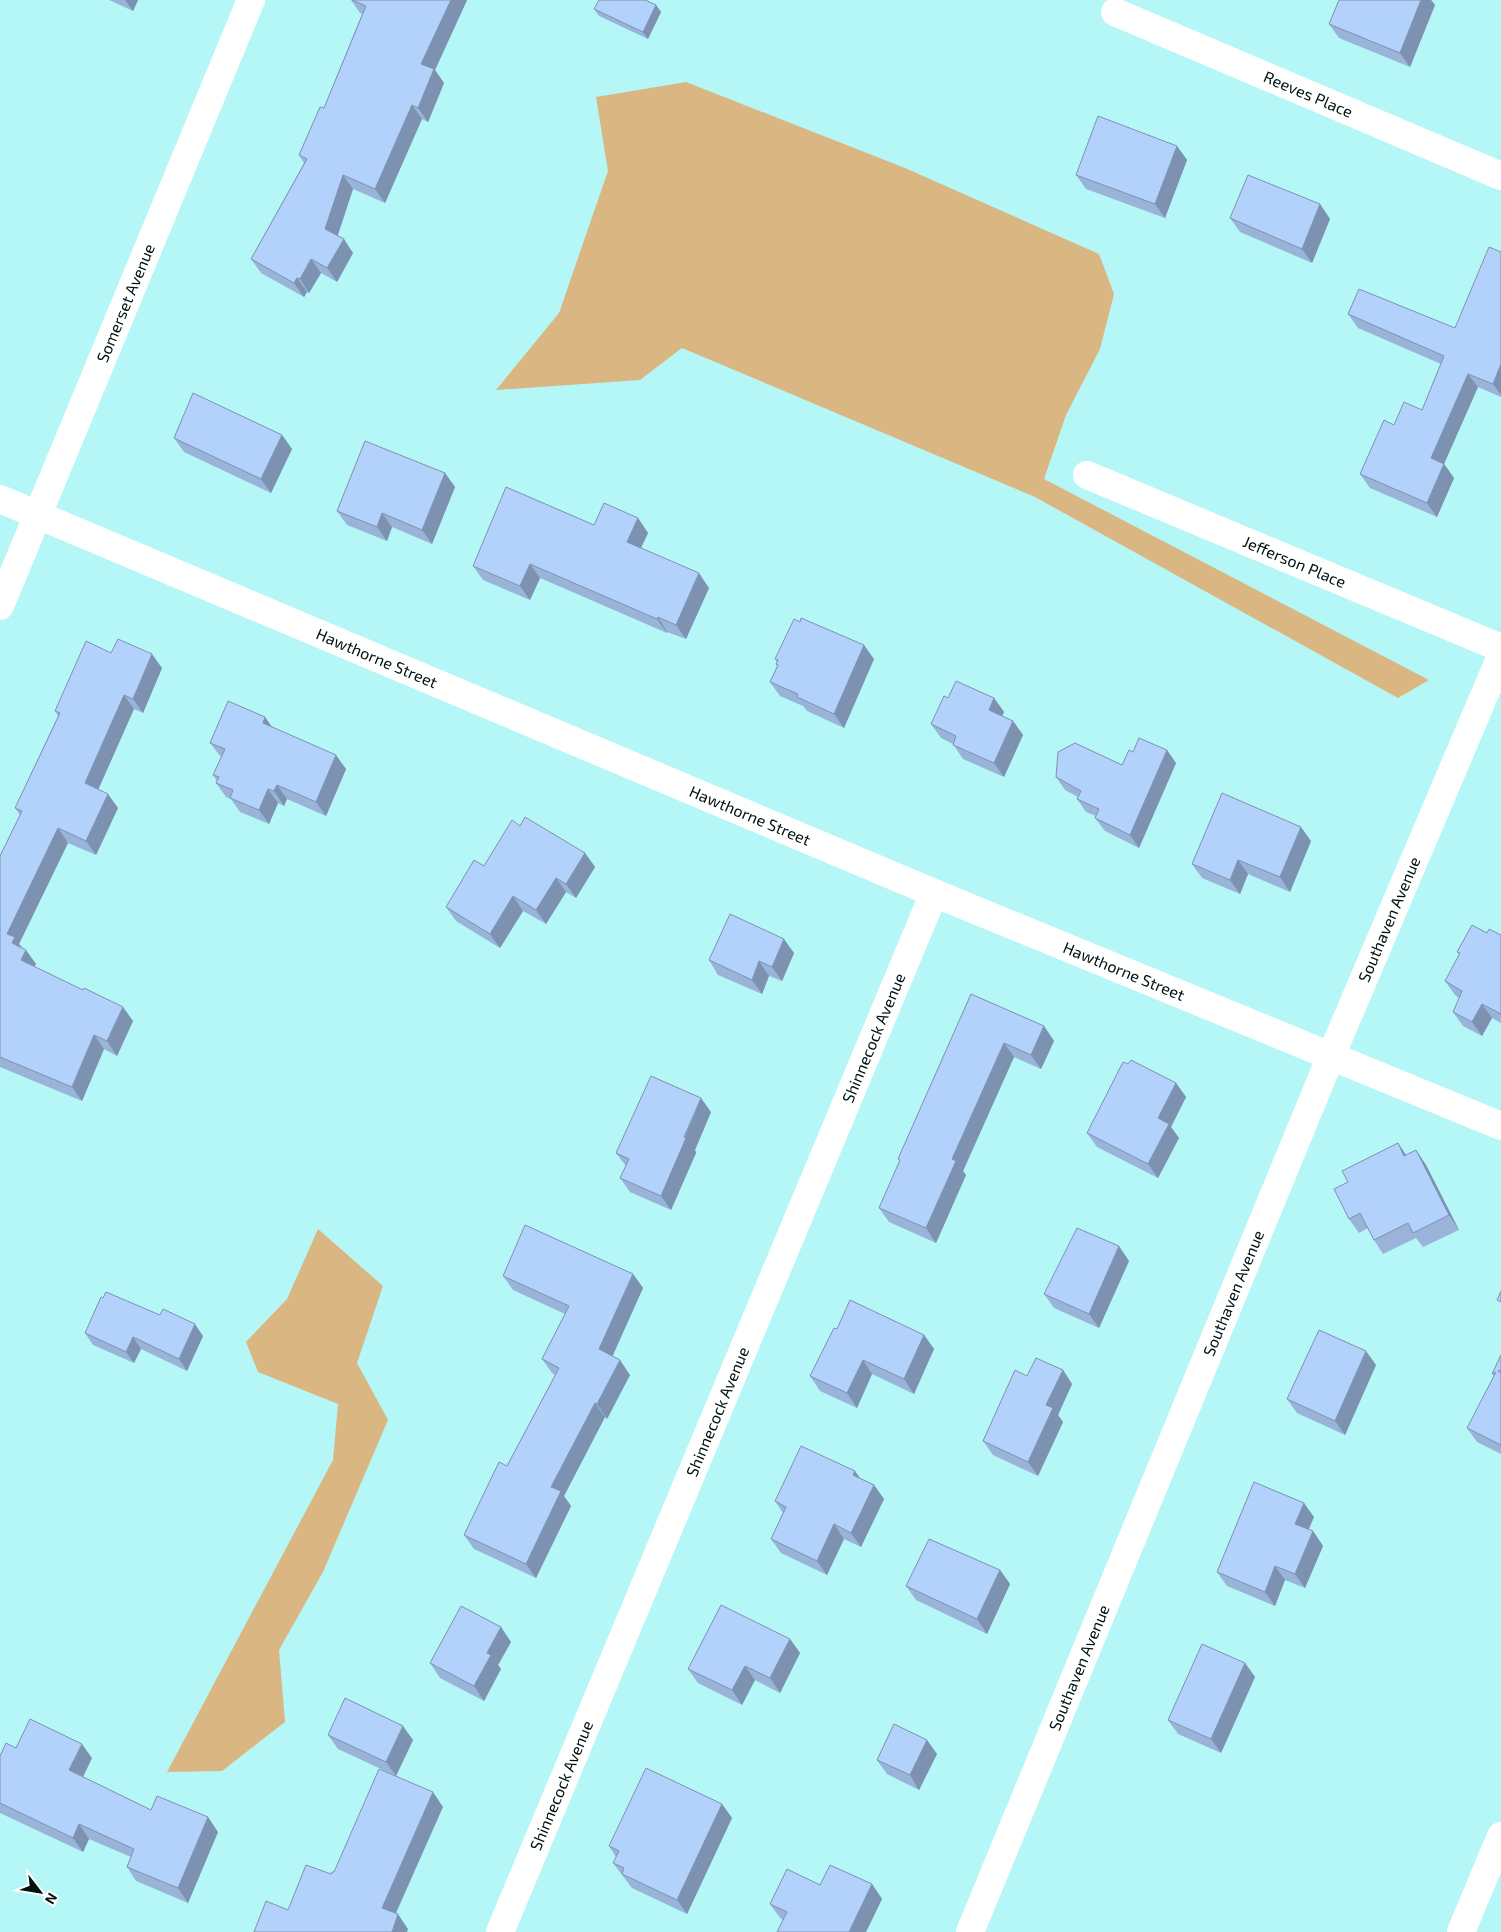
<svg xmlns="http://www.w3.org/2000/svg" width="1501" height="1932" viewBox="0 0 1501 1932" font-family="'Exo 2',sans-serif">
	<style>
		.green { fill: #dab682 }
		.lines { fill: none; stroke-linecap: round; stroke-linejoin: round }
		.minor { stroke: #fff; stroke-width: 28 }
		.tertiary { stroke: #fff; stroke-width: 28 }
		.wall { fill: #99b4d8 }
		.shaded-wall { fill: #7d92b0 }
		.building { fill: #b2d1fb; stroke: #7d92b0 }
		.labels { text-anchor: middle; stroke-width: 4.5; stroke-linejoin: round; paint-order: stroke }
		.street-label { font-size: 16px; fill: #001112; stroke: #fff }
	</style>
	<rect width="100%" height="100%" fill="#b5f7f7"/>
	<path class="green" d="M 686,82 L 905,168 L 1099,254 L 1114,294 L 1100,349 L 1066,415 L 1044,479 L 1429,680 L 1398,698 L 1035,497 L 682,348 L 640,380 L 496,390 L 559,313 L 608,171 L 596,97 Z
		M 318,1229 L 383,1286 L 357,1363 L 388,1420 L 323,1572 L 279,1650 L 285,1722 L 222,1771 L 167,1772 L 333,1460 L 338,1404 L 258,1372 L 246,1342 L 287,1299 Z"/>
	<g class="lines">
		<g class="minor">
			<path id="s1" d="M 1115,12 L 1501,176"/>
			<path id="s2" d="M 1087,475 L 1501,648"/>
			<path id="s3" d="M 0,499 L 934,893 L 1501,1126"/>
			<path id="s4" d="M 500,1932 L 934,893"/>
			<path id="s5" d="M 970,1932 L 1331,1056 L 1501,656"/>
			<path d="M 1461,1932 L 1501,1836"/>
		</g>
		<path class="tertiary" id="s6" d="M 0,606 L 251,0"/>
	</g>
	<path class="wall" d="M 109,0 L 138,0 L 133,11 Z
		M 351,0 L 467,0 L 435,70 L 444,83 L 428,122 L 422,119 L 385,203 L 353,189 L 338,235 L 353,253 L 337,282 L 321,273 L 309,293 L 307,292 L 304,297 L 261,273 L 251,259 L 304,163 L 299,155 L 324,108 L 362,14 L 360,13 Z
		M 1339,0 L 1431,0 L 1435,5 L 1410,67 L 1339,38 L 1329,24 Z
		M 656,5 L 661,12 L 648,39 L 599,16 L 594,9 Z
		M 1177,146 L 1187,160 L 1165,218 L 1086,189 L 1076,175 Z
		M 1320,204 L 1330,219 L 1312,263 L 1240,232 L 1230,218 Z
		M 1501,252 L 1501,397 L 1478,387 L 1444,464 L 1454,478 L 1437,517 L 1370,488 L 1360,474 L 1394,425 L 1422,410 L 1441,364 L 1358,328 L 1348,314 L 1455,328 Z
		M 282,435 L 292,449 L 271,493 L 184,452 L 174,438 Z
		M 445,473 L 455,487 L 432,544 L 392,527 L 387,541 L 347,525 L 337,511 Z
		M 638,518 L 648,533 L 641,548 L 709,588 L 686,639 L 667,632 L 667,633 L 540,578 L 530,600 L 483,580 L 473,566 L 594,525 Z
		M 111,653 L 162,668 L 143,713 L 134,709 L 98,789 L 118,808 L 96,855 L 68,843 L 19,944 L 36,964 L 34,966 L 133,1021 L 117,1056 L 104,1049 L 82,1101 L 0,1067 L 0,856 L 20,815 L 15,808 L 58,716 L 55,711 Z
		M 775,659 L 874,659 L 844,728 L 807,711 L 803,706 L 780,696 L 770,682 L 777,666 L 776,664 L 777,662 Z
		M 948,698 L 994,698 L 1004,712 L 1002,716 L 1013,721 L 1023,735 L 1004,777 L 963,759 L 953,744 L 941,738 L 931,724 Z
		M 265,717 L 272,727 L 346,769 L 326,816 L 287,799 L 284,806 L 278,803 L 269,824 L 240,812 L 231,799 L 226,797 L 216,783 L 217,781 L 213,775 L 221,757 L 210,743 Z
		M 1133,752 L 1176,763 L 1139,848 L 1105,831 L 1095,818 L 1096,816 L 1086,812 L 1077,799 L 1078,797 L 1065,790 L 1056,777 L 1122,765 Z
		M 520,826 L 585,853 L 595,867 L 576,898 L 566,892 L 546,924 L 523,911 L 500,948 L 456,921 L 446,907 Z
		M 1311,841 L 1290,892 L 1248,874 L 1240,894 L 1202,878 L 1192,864 Z
		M 1487,933 L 1501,935 L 1501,1023 L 1492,1018 L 1482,1036 L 1463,1026 L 1453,1012 L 1459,998 L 1455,995 L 1445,981 L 1460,955 L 1457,952 Z
		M 794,953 L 782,981 L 769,976 L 762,994 L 718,975 L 709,960 Z
		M 971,994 L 1044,1026 L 1054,1041 L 1041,1069 L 1014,1057 L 963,1171 L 966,1175 L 936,1243 L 889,1222 L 879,1208 L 900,1161 L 898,1159 Z
		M 1128,1064 L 1176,1083 L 1186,1097 L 1171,1127 L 1179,1138 L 1158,1178 L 1097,1147 L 1087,1133 Z
		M 711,1112 L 695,1150 L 696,1153 L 671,1210 L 630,1192 L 620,1178 L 626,1166 L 616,1153 Z
		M 1398,1143 L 1406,1155 L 1416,1150 L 1426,1165 L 1459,1230 L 1423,1247 L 1416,1238 L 1383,1254 L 1374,1240 L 1368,1228 L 1359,1233 L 1349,1219 L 1348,1182 Z
		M 1129,1261 L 1099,1328 L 1054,1308 L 1044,1294 Z
		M 633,1274 L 643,1288 L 612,1356 L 630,1375 L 607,1419 L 605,1417 L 564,1496 L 571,1506 L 536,1578 L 474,1549 L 464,1535 L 507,1466 L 555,1375 L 552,1373 L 542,1359 L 565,1314 L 513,1290 L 503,1276 Z
		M 837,1329 L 924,1335 L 934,1349 L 914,1394 L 872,1374 L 857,1408 L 820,1391 L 810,1376 Z
		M 85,1333 L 203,1336 L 187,1371 L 141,1349 L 134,1363 L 93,1345 Z
		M 1501,1355 L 1501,1454 L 1477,1442 L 1467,1428 L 1494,1376 L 1492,1374 Z
		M 1376,1365 L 1345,1435 L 1297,1413 L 1287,1399 Z
		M 1063,1370 L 1072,1384 L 1058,1415 L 1063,1422 L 1038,1476 L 993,1455 L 983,1441 L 1027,1376 Z
		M 860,1478 L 874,1485 L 884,1499 L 861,1547 L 844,1539 L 827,1575 L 781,1553 L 771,1539 L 783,1513 L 775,1501 Z
		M 1314,1517 L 1308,1530 L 1313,1531 L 1323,1546 L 1305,1588 L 1285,1580 L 1275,1606 L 1227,1586 L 1217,1572 Z
		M 1000,1570 L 1010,1584 L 987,1634 L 916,1600 L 906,1586 Z
		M 790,1639 L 800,1653 L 780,1693 L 755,1680 L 742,1705 L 698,1683 L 688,1669 Z
		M 511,1642 L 498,1665 L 501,1669 L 484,1701 L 440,1678 L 430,1663 Z
		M 1245,1663 L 1255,1677 L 1221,1753 L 1178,1734 L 1168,1720 Z
		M 328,1735 L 413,1740 L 396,1776 L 338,1749 Z
		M 16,1748 L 92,1758 L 83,1777 L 151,1810 L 218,1832 L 188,1903 L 136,1881 L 127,1867 L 131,1857 L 89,1839 L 83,1852 L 0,1813 L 0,1756 Z
		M 937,1754 L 919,1790 L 887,1774 L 877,1760 Z
		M 722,1804 L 732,1818 L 687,1914 L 632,1888 L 613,1863 L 616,1857 L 609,1846 Z
		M 872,1884 L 882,1899 L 866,1932 L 777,1932 L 783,1920 L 780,1918 L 770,1904 L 820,1885 Z"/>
	<path class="shaded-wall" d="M 125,0 L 138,0 L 133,11 Z
		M 451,0 L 467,0 L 435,70 L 444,83 L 428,122 L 418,108 L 421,64 Z
		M 1421,0 L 1431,0 L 1435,5 L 1410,67 L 1400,53 Z
		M 656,5 L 661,12 L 648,39 L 643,32 Z
		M 412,105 L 422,119 L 385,203 L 375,189 Z
		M 1177,146 L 1187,160 L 1165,218 L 1155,204 Z
		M 343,175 L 353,189 L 335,243 L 325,229 Z
		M 1320,204 L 1330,219 L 1312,263 L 1302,249 Z
		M 344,239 L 353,253 L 337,282 L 327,268 Z
		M 311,259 L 321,273 L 309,293 L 300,279 Z
		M 297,278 L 307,292 L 304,297 L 294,283 Z
		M 1501,364 L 1501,395 L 1493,384 Z
		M 1468,374 L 1478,387 L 1444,464 L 1454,478 L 1437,517 L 1427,503 L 1431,458 Z
		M 282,435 L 292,449 L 271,493 L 261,479 Z
		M 445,473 L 455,487 L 432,544 L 422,530 Z
		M 382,513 L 392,527 L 387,541 L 377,527 Z
		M 638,518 L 648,533 L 637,556 L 627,542 Z
		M 530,564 L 540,578 L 530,600 L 520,586 Z
		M 699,573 L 709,588 L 686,639 L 676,625 Z
		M 658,617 L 667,632 L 667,633 L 657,619 Z
		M 864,645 L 874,659 L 844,728 L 834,714 Z
		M 152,654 L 162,668 L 143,713 L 133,699 Z
		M 124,695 L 134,709 L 95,797 L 85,783 Z
		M 994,698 L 1004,712 L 999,724 L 989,710 Z
		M 265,717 L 275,732 L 263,723 Z
		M 1013,721 L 1023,735 L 1004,777 L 994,763 Z
		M 1167,750 L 1176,763 L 1139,848 L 1130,835 Z
		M 336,755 L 346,769 L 326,816 L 316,802 Z
		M 277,785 L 287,799 L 284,806 L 274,791 Z
		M 268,789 L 278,803 L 269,824 L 259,810 Z
		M 108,794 L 118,808 L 96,855 L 86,841 Z
		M 1301,827 L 1311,841 L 1290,892 L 1280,877 Z
		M 58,828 L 68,843 L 19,944 L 25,951 L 12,943 L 7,934 Z
		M 585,853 L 595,867 L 576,898 L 566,884 Z
		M 1238,860 L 1248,874 L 1240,894 L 1230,880 Z
		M 556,878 L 566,892 L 546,924 L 536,910 Z
		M 513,896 L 523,911 L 500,948 L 490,934 Z
		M 784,939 L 794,953 L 782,981 L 772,967 Z
		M 26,950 L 36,964 L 31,974 L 21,960 Z
		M 759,961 L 769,976 L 762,994 L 752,980 Z
		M 1482,1004 L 1492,1018 L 1482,1036 L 1472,1022 Z
		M 123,1007 L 133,1021 L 117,1056 L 107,1041 Z
		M 1044,1026 L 1054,1041 L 1041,1069 L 1031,1055 Z
		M 94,1035 L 104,1049 L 82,1101 L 72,1087 Z
		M 1004,1043 L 1014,1057 L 963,1171 L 966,1175 L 936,1243 L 926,1228 L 952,1159 Z
		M 1176,1083 L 1186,1097 L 1171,1127 L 1179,1138 L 1158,1178 L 1148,1164 L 1158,1118 Z
		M 701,1098 L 711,1112 L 695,1150 L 696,1153 L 671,1210 L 661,1196 Z
		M 1398,1143 L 1408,1158 L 1404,1156 Z
		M 1416,1150 L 1426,1165 L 1459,1230 L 1449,1215 Z
		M 1119,1246 L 1129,1261 L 1099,1328 L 1089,1314 Z
		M 633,1274 L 643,1288 L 609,1364 L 599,1349 Z
		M 195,1324 L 203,1336 L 187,1371 L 179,1359 Z
		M 924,1335 L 934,1349 L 914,1394 L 904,1379 Z
		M 133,1337 L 141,1349 L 134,1363 L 126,1352 Z
		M 1366,1351 L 1376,1365 L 1345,1435 L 1335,1421 Z
		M 620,1360 L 630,1375 L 607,1419 L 597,1404 Z
		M 863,1360 L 872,1374 L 857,1408 L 847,1393 Z
		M 1063,1370 L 1072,1384 L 1058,1415 L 1063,1422 L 1038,1476 L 1028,1462 L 1046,1405 Z
		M 595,1403 L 605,1417 L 564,1496 L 571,1506 L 536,1578 L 526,1564 L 551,1487 Z
		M 855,1471 L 865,1485 L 853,1475 Z
		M 874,1485 L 884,1499 L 861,1547 L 851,1533 Z
		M 1304,1503 L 1314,1517 L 1305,1538 L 1295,1524 Z
		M 834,1524 L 844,1539 L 827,1575 L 817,1561 Z
		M 1313,1531 L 1323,1546 L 1305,1588 L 1295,1574 Z
		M 1275,1566 L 1285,1580 L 1275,1606 L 1265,1592 Z
		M 1000,1570 L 1010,1584 L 987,1634 L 977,1619 Z
		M 501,1627 L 511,1642 L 498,1665 L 501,1669 L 484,1701 L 474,1686 L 487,1653 Z
		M 790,1639 L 800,1653 L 780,1693 L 770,1678 Z
		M 1245,1663 L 1255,1677 L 1221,1753 L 1211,1739 Z
		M 745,1666 L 755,1680 L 742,1705 L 732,1690 Z
		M 403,1726 L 413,1740 L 396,1776 L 386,1762 Z
		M 927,1740 L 937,1754 L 919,1790 L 910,1775 Z
		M 82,1744 L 92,1758 L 79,1785 L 69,1770 Z
		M 433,1792 L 443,1807 L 392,1922 L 382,1908 Z
		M 722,1804 L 732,1818 L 687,1914 L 677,1900 Z
		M 208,1817 L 218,1832 L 188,1903 L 178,1888 Z
		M 79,1824 L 89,1839 L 83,1852 L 73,1838 Z
		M 872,1884 L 882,1899 L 866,1932 L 849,1932 Z
		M 398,1914 L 408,1929 L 407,1932 L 392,1932 Z"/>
	<path class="building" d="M 352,0 L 451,0 L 421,64 L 434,69 L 418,108 L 412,105 L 375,189 L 343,175 L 325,229 L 344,239 L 327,268 L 311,259 L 300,279 L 297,278 L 294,283 L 251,259 L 307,159 L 299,155 L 320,107 L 324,108 L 366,6 Z
		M 599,0 L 645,0 L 656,5 L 643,32 L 594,9 Z
		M 1339,0 L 1421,0 L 1400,53 L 1329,24 Z
		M 1098,116 L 1177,146 L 1155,204 L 1076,175 Z
		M 1248,175 L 1320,204 L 1302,249 L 1230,218 Z
		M 1489,247 L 1501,252 L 1501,364 L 1493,384 L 1468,374 L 1431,458 L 1444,464 L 1427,503 L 1360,474 L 1384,420 L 1394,425 L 1404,402 L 1422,410 L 1444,356 L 1348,314 L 1359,289 L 1455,328 Z
		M 193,393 L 282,435 L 261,479 L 174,438 Z
		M 365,441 L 445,473 L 422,530 L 382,513 L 377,527 L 337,511 Z
		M 506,487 L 594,525 L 604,503 L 638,518 L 627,542 L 699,573 L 676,625 L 658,617 L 657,619 L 530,564 L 520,586 L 473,566 Z
		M 801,618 L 864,645 L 834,714 L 797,697 L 798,694 L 770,682 L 778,665 L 776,664 L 778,660 L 775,659 L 794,619 L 800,622 Z
		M 118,639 L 152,654 L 133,699 L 124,695 L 85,783 L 108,794 L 86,841 L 58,828 L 7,934 L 15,937 L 12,943 L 26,950 L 21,960 L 83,990 L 84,988 L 123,1007 L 107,1041 L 94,1035 L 72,1087 L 0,1057 L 0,856 L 22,811 L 15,808 L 60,713 L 55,711 L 86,641 L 111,653 Z
		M 956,681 L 994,698 L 989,710 L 1013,721 L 994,763 L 953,745 L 956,736 L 931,724 L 944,696 L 948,698 Z
		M 228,701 L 265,717 L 263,723 L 336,755 L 316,802 L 277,785 L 274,791 L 268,789 L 259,810 L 230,798 L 233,790 L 216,783 L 219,777 L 213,775 L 225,749 L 210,743 Z
		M 1139,738 L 1167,750 L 1130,835 L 1095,818 L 1099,809 L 1077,799 L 1081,791 L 1056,777 L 1058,752 L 1075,743 L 1122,765 L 1129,750 L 1133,752 Z
		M 1222,793 L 1301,827 L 1280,877 L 1238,860 L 1230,880 L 1192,864 Z
		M 525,817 L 585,853 L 566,884 L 556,878 L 536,910 L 513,896 L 490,934 L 446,907 L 474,860 L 484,866 L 512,820 L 520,826 Z
		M 730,914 L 784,939 L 772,967 L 759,961 L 752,980 L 709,960 Z
		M 1472,925 L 1487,933 L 1489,929 L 1501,935 L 1501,1014 L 1482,1004 L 1472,1022 L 1453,1012 L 1462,991 L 1445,981 L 1460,953 L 1457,952 Z
		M 971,994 L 1044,1026 L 1031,1055 L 1004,1043 L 952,1159 L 956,1161 L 926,1228 L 879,1208 L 900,1160 L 898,1159 L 924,1100 Z
		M 1131,1060 L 1176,1083 L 1158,1118 L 1169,1124 L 1148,1164 L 1087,1133 L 1123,1062 L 1128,1064 Z
		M 651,1076 L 701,1098 L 684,1137 L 686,1138 L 661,1196 L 620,1178 L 629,1159 L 616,1153 Z
		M 1398,1143 L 1404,1156 L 1416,1150 L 1449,1215 L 1413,1233 L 1408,1223 L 1374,1240 L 1360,1213 L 1349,1219 L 1334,1189 L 1348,1182 L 1342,1171 Z
		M 525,1225 L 633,1274 L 599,1349 L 620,1360 L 597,1404 L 595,1403 L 551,1487 L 561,1491 L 526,1564 L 464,1535 L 499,1462 L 507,1466 L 559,1368 L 542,1359 L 569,1306 L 503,1276 Z
		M 1077,1228 L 1119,1246 L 1089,1314 L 1044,1294 Z
		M 1501,1291 L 1501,1302 L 1497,1300 Z
		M 106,1292 L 160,1315 L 163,1309 L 195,1324 L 179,1359 L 133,1337 L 126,1352 L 85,1333 L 101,1297 L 103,1298 Z
		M 850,1300 L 924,1335 L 904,1379 L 863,1360 L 847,1393 L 810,1376 L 834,1328 L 837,1329 Z
		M 1319,1330 L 1366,1351 L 1335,1421 L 1287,1399 Z
		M 1501,1355 L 1501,1370 L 1498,1371 L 1501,1373 L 1501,1445 L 1467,1428 L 1496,1372 L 1492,1374 Z
		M 1036,1358 L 1063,1370 L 1046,1405 L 1053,1408 L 1028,1462 L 983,1441 L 1015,1370 L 1027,1376 Z
		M 801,1446 L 855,1471 L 853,1475 L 874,1485 L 851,1533 L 834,1524 L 817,1561 L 771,1539 L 786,1507 L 775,1501 Z
		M 1254,1482 L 1304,1503 L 1295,1524 L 1313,1531 L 1295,1574 L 1275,1566 L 1265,1592 L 1217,1572 Z
		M 929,1539 L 1000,1570 L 977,1619 L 906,1586 Z
		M 721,1605 L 790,1639 L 770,1678 L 745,1666 L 732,1690 L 688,1669 Z
		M 461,1606 L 501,1627 L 487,1653 L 491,1655 L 474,1686 L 430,1663 Z
		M 1202,1644 L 1245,1663 L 1211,1739 L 1168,1720 Z
		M 345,1698 L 403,1726 L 386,1762 L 328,1735 Z
		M 30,1719 L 82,1744 L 69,1770 L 151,1810 L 157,1796 L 208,1817 L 178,1888 L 127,1867 L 134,1849 L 79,1824 L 73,1838 L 0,1803 L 0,1756 L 6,1743 L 16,1748 Z
		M 894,1724 L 927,1740 L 910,1775 L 877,1760 Z
		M 646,1768 L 722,1804 L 677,1900 L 622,1874 L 624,1868 L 613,1863 L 619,1851 L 609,1846 Z
		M 379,1769 L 433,1792 L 382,1908 L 398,1914 L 392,1932 L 254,1932 L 266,1901 L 288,1910 L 306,1865 L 331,1874 L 332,1872 L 334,1872 Z
		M 830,1865 L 872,1884 L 849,1932 L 777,1932 L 787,1912 L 770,1904 L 787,1869 L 820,1885 Z"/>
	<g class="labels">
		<g class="street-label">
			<text dy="6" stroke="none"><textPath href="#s1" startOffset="210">Reeves Place</textPath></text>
			<text dy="6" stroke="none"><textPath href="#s6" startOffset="328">Somerset Avenue</textPath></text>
			<text dy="6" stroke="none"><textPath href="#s2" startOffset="225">Jefferson Place</textPath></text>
			<text dy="6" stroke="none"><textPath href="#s3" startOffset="409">Hawthorne Street</textPath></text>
			<text dy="6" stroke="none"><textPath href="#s3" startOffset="814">Hawthorne Street</textPath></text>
			<text dy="6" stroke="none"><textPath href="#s5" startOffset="1096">Southaven Avenue</textPath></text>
			<text dy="6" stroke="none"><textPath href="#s3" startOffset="1219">Hawthorne Street</textPath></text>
			<text dy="6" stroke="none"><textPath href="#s4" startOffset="969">Shinnecock Avenue</textPath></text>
			<text dy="6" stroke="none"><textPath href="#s5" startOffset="691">Southaven Avenue</textPath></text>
			<text dy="6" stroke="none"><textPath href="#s4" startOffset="564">Shinnecock Avenue</textPath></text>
			<text dy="6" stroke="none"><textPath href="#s5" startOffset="286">Southaven Avenue</textPath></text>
			<text dy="6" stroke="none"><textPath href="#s4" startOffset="159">Shinnecock Avenue</textPath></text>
		</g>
	</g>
	<g transform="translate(40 1892) rotate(121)" stroke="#ffffff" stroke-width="4" paint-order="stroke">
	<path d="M0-4L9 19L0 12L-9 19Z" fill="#001112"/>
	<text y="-8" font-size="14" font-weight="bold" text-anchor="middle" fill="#001112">N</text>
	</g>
</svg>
